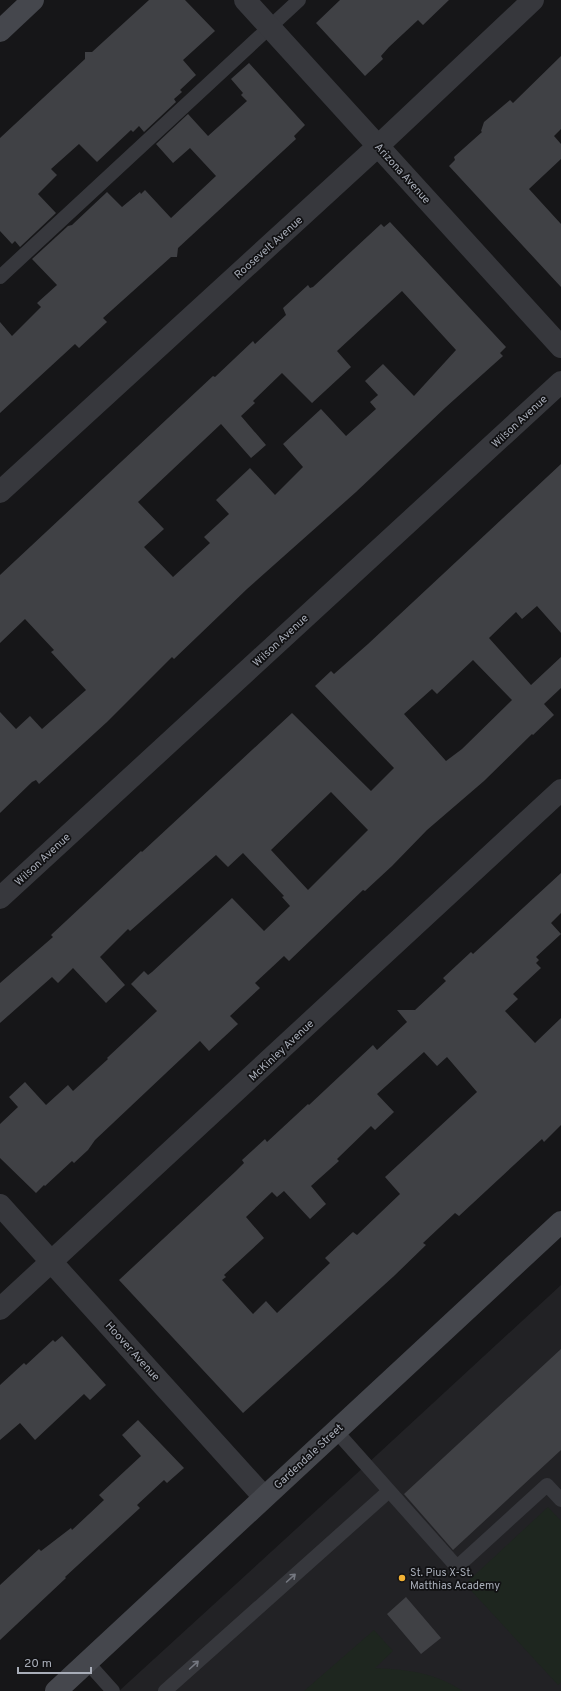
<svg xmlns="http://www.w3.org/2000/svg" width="561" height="1691" viewBox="0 0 561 1691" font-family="Overpass,sans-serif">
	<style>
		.built { fill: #222225 }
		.green { fill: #1e261f }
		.building { fill: #404145; fill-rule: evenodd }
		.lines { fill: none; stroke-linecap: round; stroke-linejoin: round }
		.lane { stroke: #37383d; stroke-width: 14 }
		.street { stroke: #37383d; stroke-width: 22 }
		.secondary { stroke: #45474d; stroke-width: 22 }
		.oneway { stroke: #757881 }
		.poi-dot { fill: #f2b134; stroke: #111113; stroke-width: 1.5 }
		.labels { text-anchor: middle; stroke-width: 3.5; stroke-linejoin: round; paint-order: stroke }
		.street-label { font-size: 11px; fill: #a8adb8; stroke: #111113 }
		.poi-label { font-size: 11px; fill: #a8adb8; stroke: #111113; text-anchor: start }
	</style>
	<rect width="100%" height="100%" fill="#161618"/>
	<path class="built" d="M 561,1285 L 561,1691 L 119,1691 L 366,1465 Z"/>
	<path class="green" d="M 548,1507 L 561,1521 L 561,1682 L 558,1685 L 465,1584 Z
		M 374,1630 L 393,1651 L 375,1668 C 410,1670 433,1672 463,1691 L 304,1691 Z"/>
	<path class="building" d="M 149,0 L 185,0 L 215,31 L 183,60 L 196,75 L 180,90 L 182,92 L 174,99 L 176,102 L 144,132 L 139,126 L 133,132 L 131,130 L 97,162 L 79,144 L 51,169 L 57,175 L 38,194 L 56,213 L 20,247 L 15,241 L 12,244 L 0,231 L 0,138 L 85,59 L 85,52 L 92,52 Z
		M 340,0 L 449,0 L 423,25 L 418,20 L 389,47 L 381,56 L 383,59 L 365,76 L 316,23 Z
		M 561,56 L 561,129 L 554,136 L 561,144 L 561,159 L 529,189 L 561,224 L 561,287 L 449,166 L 455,160 L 454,157 L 482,132 L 481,131 L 484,122 L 510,100 L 513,103 Z
		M 249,63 L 305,125 L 294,136 L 296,139 L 178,248 L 177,257 L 171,257 L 103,318 L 107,322 L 79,348 L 75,344 L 0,413 L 0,322 L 12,336 L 41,307 L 37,303 L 57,285 L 32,259 L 68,226 L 72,225 L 107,192 L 122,207 L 140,192 L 141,194 L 145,190 L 171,218 L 216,176 L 190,148 L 173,163 L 156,144 L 188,114 L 208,136 L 247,101 L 241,95 L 243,93 L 231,79 Z
		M 390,222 L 506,347 L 500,353 L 503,356 L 446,407 L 356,492 L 247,589 L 174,659 L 172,657 L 107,722 L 39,784 L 36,780 L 32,782 L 0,813 L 0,712 L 16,729 L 30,716 L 42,729 L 86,690 L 51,652 L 54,650 L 25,619 L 0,643 L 0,575 L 213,376 L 215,377 L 253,341 L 255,344 L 286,315 L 283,308 L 308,285 L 310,288 L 313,287 L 381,224 L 384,227 ZM 402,291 L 456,350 L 414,396 L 383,364 L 365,381 L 378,395 L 370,402 L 376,409 L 346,436 L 321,409 L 283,444 L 303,467 L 275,495 L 250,468 L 216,500 L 229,514 L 204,537 L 210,543 L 173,577 L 144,547 L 164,529 L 138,502 L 221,424 L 251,458 L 266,445 L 241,416 L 255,403 L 253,401 L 282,373 L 312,403 L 351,367 L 337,351 Z
		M 561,464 L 561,633 L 537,606 L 522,619 L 516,612 L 489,638 L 531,685 L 561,657 L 561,688 L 544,704 L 554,715 L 533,735 L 532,734 L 484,781 L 427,830 L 392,866 L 365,891 L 363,890 L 289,961 L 284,956 L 255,983 L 260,988 L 230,1016 L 238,1024 L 209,1051 L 200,1041 L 95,1140 L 88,1150 L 74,1163 L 72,1161 L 45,1186 L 44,1185 L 36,1193 L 0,1158 L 0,1124 L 18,1107 L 9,1097 L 25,1082 L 46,1105 L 68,1085 L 73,1091 L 108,1059 L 107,1058 L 157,1011 L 131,984 L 144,971 L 148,975 L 152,972 L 232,898 L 264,931 L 290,906 L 282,897 L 284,896 L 243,853 L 228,867 L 216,855 L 130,931 L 128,929 L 100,957 L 125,985 L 106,1003 L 73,968 L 58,983 L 52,977 L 0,1023 L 0,983 L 53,937 L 51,935 L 141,851 L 142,852 L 292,713 L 371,791 L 394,768 L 315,686 L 331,671 L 334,674 L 368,644 ZM 473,660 L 512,700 L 462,749 L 446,761 L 404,714 L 432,689 L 437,694 ZM 331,792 L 368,830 L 308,890 L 271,850 Z
		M 561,873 L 561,913 L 551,923 L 561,934 L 536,957 L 539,960 L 536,963 L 541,968 L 513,994 L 518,999 L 505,1011 L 535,1043 L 561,1018 L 561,1125 L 544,1142 L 542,1139 L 459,1216 L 455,1213 L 423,1243 L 426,1245 L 394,1276 L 243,1413 L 119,1280 L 236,1171 L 244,1163 L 242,1160 L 265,1139 L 267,1142 L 308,1104 L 309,1105 L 373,1045 L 377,1050 L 407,1022 L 397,1010 L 415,1010 L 446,981 L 443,978 L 471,952 L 473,954 ZM 424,1052 L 437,1066 L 447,1057 L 477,1092 L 385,1177 L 400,1194 L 357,1235 L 353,1232 L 325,1258 L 330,1263 L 277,1313 L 266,1301 L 253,1314 L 222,1280 L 226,1277 L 224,1275 L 264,1238 L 246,1217 L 272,1192 L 277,1197 L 284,1191 L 310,1219 L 326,1204 L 311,1186 L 339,1161 L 337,1159 L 371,1126 L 375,1130 L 394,1112 L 377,1094 Z
		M 62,1336 L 106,1385 L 90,1400 L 84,1394 L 35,1440 L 20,1423 L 0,1440 L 0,1385 L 24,1363 L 26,1365 L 53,1340 L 55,1342 Z
		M 561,1349 L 561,1450 L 453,1550 L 404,1494 Z
		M 138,1420 L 184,1468 L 167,1483 L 164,1480 L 137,1505 L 140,1508 L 65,1577 L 66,1578 L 0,1640 L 0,1585 L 39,1549 L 41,1551 L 71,1528 L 72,1530 L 104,1500 L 99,1495 L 141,1456 L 122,1435 Z
		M 406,1597 L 441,1638 L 421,1654 L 387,1614 Z"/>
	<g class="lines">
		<path class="lane" d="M 0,277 L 299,0
			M 336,1431 L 457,1567 L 547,1485 L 561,1500
			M 87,1662 L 113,1691
			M 165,1691 L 389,1491"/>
		<path class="street" d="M 245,0 L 561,347
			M 0,492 L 378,146 L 533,0
			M 0,898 L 561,382
			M 0,1205 L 264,1497
			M 0,1309 L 561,790"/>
		<path class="secondary" d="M 0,31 L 33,0
			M 56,1691 L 561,1222"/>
	</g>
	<defs><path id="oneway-shaft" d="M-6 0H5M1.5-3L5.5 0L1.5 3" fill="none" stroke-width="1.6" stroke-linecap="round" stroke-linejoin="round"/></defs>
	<g class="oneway">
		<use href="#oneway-shaft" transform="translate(291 1578) rotate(-42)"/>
		<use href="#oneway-shaft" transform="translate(194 1665) rotate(-42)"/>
	</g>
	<circle class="poi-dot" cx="402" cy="1578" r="4"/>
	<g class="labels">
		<g class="street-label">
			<text transform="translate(403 173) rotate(48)" y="4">Arizona Avenue</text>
			<text transform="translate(268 247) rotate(-42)" y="4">Roosevelt Avenue</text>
			<text transform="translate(519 421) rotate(-43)" y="4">Wilson Avenue</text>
			<text transform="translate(280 640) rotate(-43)" y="4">Wilson Avenue</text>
			<text transform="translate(42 859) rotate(-43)" y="4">Wilson Avenue</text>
			<text transform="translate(281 1050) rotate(-43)" y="4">McKinley Avenue</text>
			<text transform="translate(133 1351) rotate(48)" y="4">Hoover Avenue</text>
			<text transform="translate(308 1456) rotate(-43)" y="4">Gardendale Street</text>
		</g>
		<g class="poi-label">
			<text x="410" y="1576">St. Pius X-St.<tspan x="410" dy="13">Matthias Academy</tspan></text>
		</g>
	</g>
	<path d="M18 1667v6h73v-6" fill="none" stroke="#a8adb8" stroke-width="2"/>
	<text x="24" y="1667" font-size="12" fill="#a8adb8" stroke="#111113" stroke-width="3" paint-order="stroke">20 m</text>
</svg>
